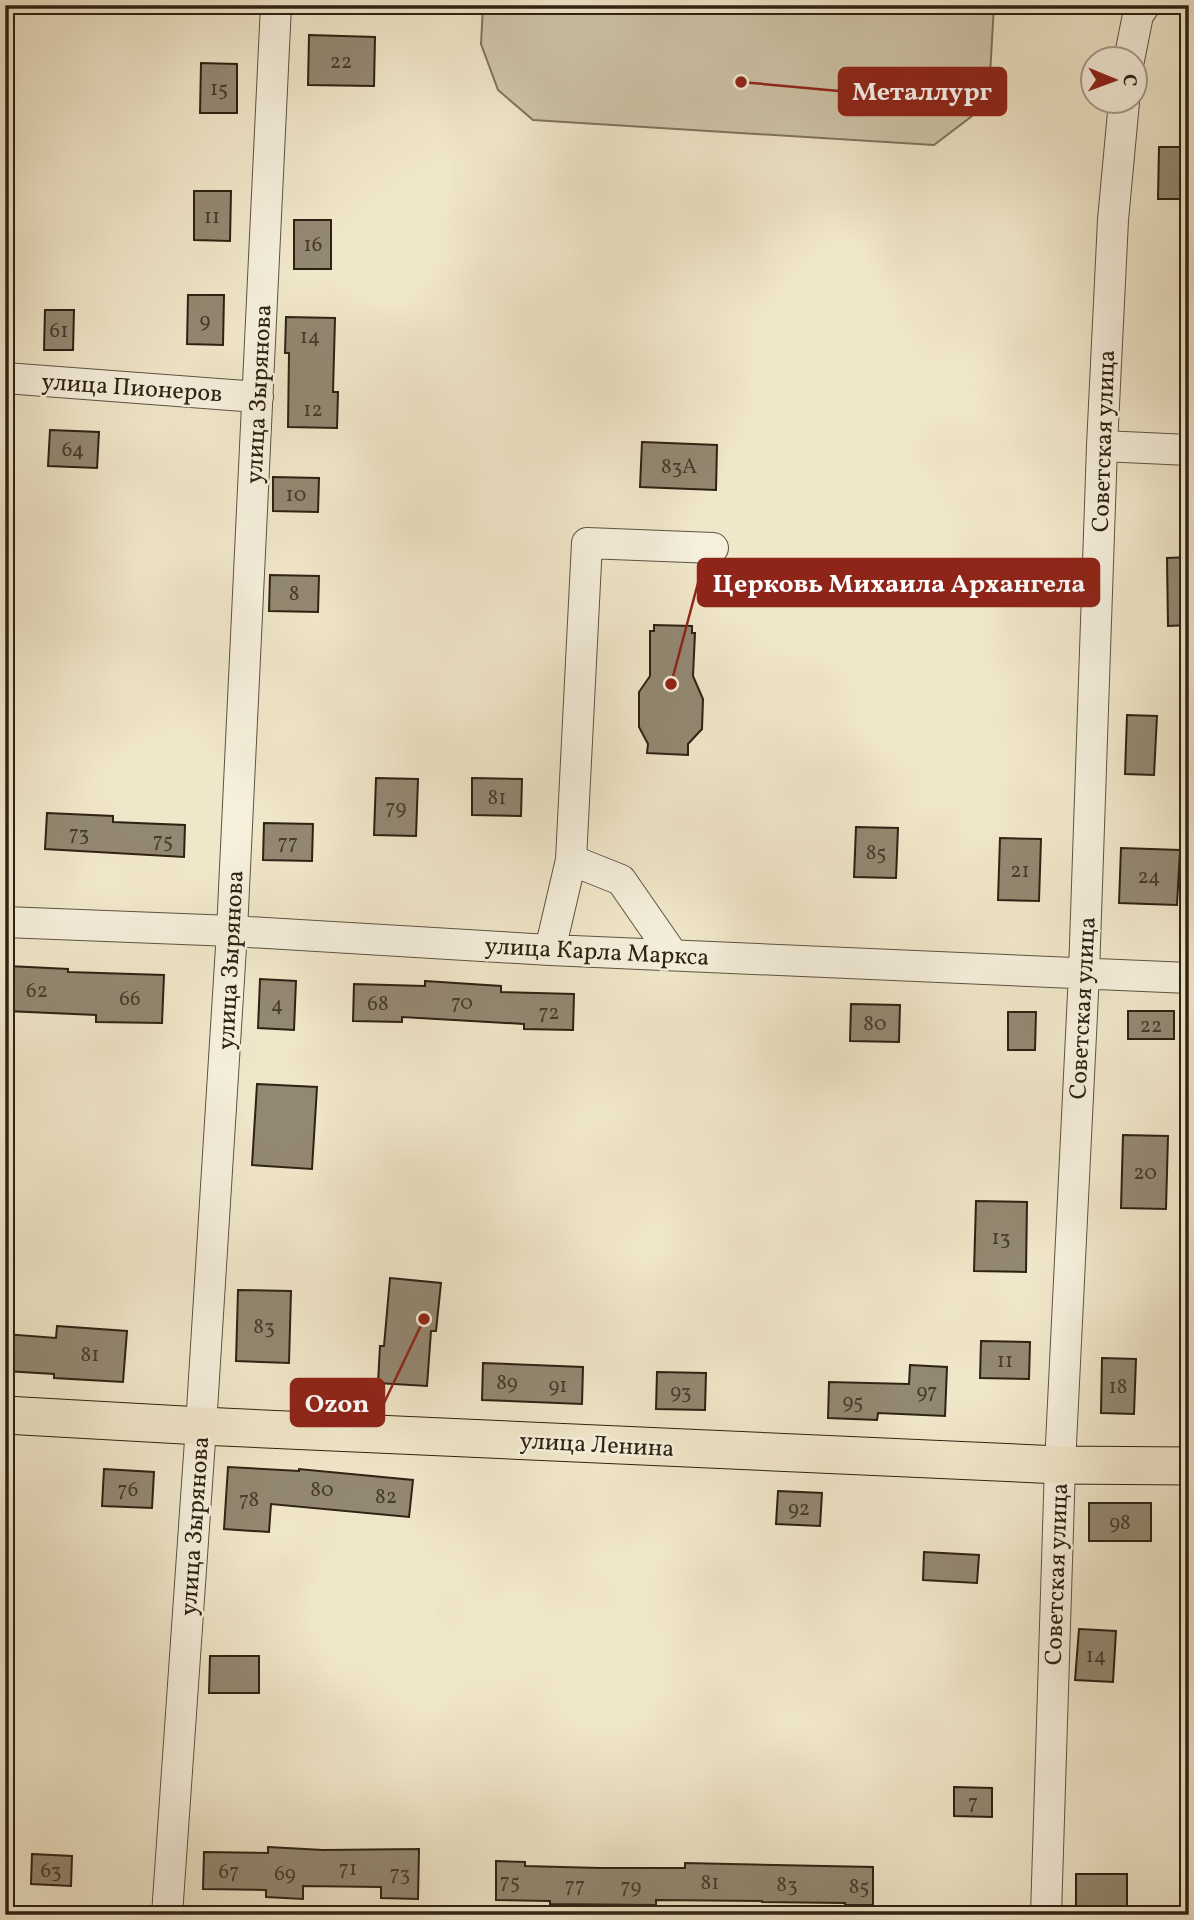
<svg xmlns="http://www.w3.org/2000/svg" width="1194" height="1920" viewBox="0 0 1194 1920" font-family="Vollkorn,serif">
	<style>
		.green { fill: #cfc5aa; stroke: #7e745e; stroke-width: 2 }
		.building { fill: #938872; stroke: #2e2213; stroke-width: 2 }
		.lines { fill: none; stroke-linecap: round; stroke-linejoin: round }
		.minor-casing { stroke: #5e5340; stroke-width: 32 }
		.major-casing { stroke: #2e2213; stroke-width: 39 }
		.minor { stroke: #f5efdc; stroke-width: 30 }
		.major { stroke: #f0e6c9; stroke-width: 37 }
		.labels { text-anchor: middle; stroke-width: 5; stroke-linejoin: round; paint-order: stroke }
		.number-label { font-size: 21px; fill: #473c2b }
		.street-label { font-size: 24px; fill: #2e2213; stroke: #f5efdc }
		.leader { fill: none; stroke: #8f2418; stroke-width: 2.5 }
		.callout-dot { fill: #8f2418; stroke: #f5efdc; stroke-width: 2.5 }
		.callout { fill: #8f2418; stroke: #8f2418; stroke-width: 2.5 }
		.callout-label { font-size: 26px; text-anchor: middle; font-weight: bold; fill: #fff }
	</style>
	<rect width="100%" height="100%" fill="#f0e6c9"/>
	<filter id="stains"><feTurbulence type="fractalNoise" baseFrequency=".00286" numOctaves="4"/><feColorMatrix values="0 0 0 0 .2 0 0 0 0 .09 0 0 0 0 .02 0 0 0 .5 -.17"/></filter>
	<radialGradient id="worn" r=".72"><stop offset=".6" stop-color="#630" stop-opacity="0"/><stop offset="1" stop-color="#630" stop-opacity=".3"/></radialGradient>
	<path class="green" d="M 483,5 L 994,5 L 990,75 L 972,116 L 934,145 L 533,120 L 498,90 L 481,44 Z"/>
	<path class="building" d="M 309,35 L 375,37 L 374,86 L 308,85 Z
		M 201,63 L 237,64 L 237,113 L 200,113 Z
		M 1159,147 L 1189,147 L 1189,199 L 1158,199 Z
		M 194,191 L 231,191 L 230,241 L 194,240 Z
		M 294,220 L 331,220 L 331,269 L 294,269 Z
		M 188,295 L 224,295 L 223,345 L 187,344 Z
		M 45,310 L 74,310 L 73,350 L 44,350 Z
		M 286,317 L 335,318 L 333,392 L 338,392 L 337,428 L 288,427 L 289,353 L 285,353 Z
		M 50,430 L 99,432 L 97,468 L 48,466 Z
		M 642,442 L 717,445 L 716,490 L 640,487 Z
		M 273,477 L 319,478 L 318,512 L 273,511 Z
		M 1189,557 L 1189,625 L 1168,626 L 1167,558 Z
		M 270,575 L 319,576 L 318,612 L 269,611 Z
		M 654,625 L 692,626 L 692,633 L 695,633 L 693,676 L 703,699 L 702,729 L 688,744 L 688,755 L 647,753 L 648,744 L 639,727 L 639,692 L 650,676 L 650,631 L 654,631 Z
		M 1127,715 L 1157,716 L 1154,775 L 1125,774 Z
		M 376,778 L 418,779 L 416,836 L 374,835 Z
		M 472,778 L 522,779 L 521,816 L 472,815 Z
		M 47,813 L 113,816 L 113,822 L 185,825 L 184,857 L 45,849 Z
		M 264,823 L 313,824 L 312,861 L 263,860 Z
		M 856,827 L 898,828 L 896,878 L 854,877 Z
		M 1000,838 L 1041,839 L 1039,901 L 998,900 Z
		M 1121,848 L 1180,850 L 1177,905 L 1119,903 Z
		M 8,966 L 68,969 L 68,972 L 164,975 L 162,1023 L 96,1022 L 96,1015 L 6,1011 Z
		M 260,979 L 296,981 L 294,1030 L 258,1028 Z
		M 425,981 L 501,986 L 501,992 L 574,994 L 573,1030 L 524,1029 L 524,1024 L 402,1017 L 402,1022 L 353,1021 L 354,984 L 425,986 Z
		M 851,1004 L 900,1005 L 899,1042 L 850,1041 Z
		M 1128,1011 L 1174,1011 L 1174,1039 L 1128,1039 Z
		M 1008,1012 L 1036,1012 L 1035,1050 L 1008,1050 Z
		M 257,1084 L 317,1087 L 312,1169 L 252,1165 Z
		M 1123,1135 L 1168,1136 L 1166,1209 L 1121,1208 Z
		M 976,1201 L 1027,1202 L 1026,1272 L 974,1271 Z
		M 390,1278 L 441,1283 L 436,1331 L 431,1331 L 427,1386 L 378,1383 L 380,1346 L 384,1346 Z
		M 238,1290 L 291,1291 L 289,1363 L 236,1361 Z
		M 57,1326 L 127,1331 L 123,1382 L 54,1378 L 54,1374 L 5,1371 L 5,1334 L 56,1338 Z
		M 981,1341 L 1030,1342 L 1029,1379 L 980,1378 Z
		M 1102,1358 L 1136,1359 L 1134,1414 L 1101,1413 Z
		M 483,1363 L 583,1367 L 582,1404 L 482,1400 Z
		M 910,1365 L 947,1367 L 945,1416 L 878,1413 L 877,1420 L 828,1418 L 829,1382 L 909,1384 Z
		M 657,1372 L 706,1373 L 705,1410 L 656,1409 Z
		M 228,1467 L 299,1471 L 299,1469 L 413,1480 L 409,1517 L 271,1504 L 269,1532 L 224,1529 Z
		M 104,1469 L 154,1472 L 152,1508 L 102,1506 Z
		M 778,1491 L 822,1493 L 820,1526 L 776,1524 Z
		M 1089,1503 L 1151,1503 L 1151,1541 L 1089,1541 Z
		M 924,1552 L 979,1555 L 977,1583 L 923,1580 Z
		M 1079,1629 L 1116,1631 L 1113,1682 L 1075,1680 Z
		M 210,1656 L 259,1656 L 259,1693 L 209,1693 Z
		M 954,1787 L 992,1788 L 992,1817 L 954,1816 Z
		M 268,1847 L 323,1850 L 419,1849 L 418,1899 L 381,1898 L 381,1887 L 303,1886 L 303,1899 L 266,1897 L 266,1890 L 203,1889 L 204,1852 L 268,1853 Z
		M 32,1854 L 72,1856 L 71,1886 L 31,1884 Z
		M 496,1861 L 525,1862 L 525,1866 L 600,1868 L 685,1868 L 685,1863 L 873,1867 L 873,1905 L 845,1905 L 845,1903 L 762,1902 L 762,1901 L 656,1900 L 656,1905 L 550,1904 L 550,1901 L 496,1900 Z
		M 1076,1874 L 1127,1874 L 1127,1912 L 1076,1911 Z"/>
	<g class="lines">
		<g class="minor-casing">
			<path id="minor" d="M 1129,60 L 1138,15 L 1145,5
				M 5,378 L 258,397
				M 1102,446 L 1189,450
				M 571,860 L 621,880 L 673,955
				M 5,922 L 232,931 L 550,950 L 1189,978
				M 550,950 L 571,860 L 587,543 L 713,548
				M 167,1915 L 201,1426 L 232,931 L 276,5
				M 1046,1915 L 1060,1465 L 1084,973 L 1102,446 L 1113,220 L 1124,102"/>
		</g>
		<g class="major-casing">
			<path id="major" d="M 5,1415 L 201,1426 L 1060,1465 L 1189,1466"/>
		</g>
		<use href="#minor" class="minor"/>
		<use href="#major" class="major"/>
	</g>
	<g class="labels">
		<g class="number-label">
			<text x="341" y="68">22</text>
			<text x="219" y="95">15</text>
			<text x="212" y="223">11</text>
			<text x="313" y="251">16</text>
			<text x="205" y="327">9</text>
			<text x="59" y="337">61</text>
			<text x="310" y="343">14</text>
			<text x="313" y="416">12</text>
			<text x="73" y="456">64</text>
			<text x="679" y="473">83А</text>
			<text x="296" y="501">10</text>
			<text x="294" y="600">8</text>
			<text x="497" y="804">81</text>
			<text x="396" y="814">79</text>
			<text x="79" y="840">73</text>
			<text x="163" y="847">75</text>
			<text x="288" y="849">77</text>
			<text x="876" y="859">85</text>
			<text x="1020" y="877">21</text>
			<text x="1149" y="883">24</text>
			<text x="37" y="997">62</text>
			<text x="130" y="1005">66</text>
			<text x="462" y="1009">70</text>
			<text x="378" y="1010">68</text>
			<text x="277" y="1011">4</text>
			<text x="549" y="1019">72</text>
			<text x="875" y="1030">80</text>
			<text x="1151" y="1032">22</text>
			<text x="1145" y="1179">20</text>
			<text x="1001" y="1244">13</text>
			<text x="264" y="1333">83</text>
			<text x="90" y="1361">81</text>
			<text x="1005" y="1367">11</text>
			<text x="507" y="1389">89</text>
			<text x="558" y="1392">91</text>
			<text x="1118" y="1393">18</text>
			<text x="681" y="1398">93</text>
			<text x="927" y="1398">97</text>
			<text x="853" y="1408">95</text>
			<text x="128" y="1496">76</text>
			<text x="322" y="1496">80</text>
			<text x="386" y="1503">82</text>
			<text x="249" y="1506">78</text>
			<text x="799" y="1515">92</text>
			<text x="1120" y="1529">98</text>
			<text x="1096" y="1662">14</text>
			<text x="973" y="1809">7</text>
			<text x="348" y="1875">71</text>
			<text x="51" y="1877">63</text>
			<text x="229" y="1878">67</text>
			<text x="285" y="1880">69</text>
			<text x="400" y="1880">73</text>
			<text x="510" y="1888">75</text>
			<text x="710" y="1889">81</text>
			<text x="787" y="1891">83</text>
			<text x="575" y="1892">77</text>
			<text x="631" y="1893">79</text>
			<text x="859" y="1893">85</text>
		</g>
		<g class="street-label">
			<text transform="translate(132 387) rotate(4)" y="8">улица Пионеров</text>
			<text transform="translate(258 394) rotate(-87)" y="8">улица Зырянова</text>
			<text transform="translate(1103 441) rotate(-88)" y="8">Советская улица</text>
			<text transform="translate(597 951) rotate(3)" y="8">улица Карла Маркса</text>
			<text transform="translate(230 960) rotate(-87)" y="8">улица Зырянова</text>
			<text transform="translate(1082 1008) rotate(-87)" y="8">Советская улица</text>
			<text transform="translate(597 1444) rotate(3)" y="8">улица Ленина</text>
			<text transform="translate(194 1526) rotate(-86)" y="8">улица Зырянова</text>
			<text transform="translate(1056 1574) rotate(-88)" y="8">Советская улица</text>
		</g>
	</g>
	<path class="leader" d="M741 82L839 91M671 684L698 583M424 1319L384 1403"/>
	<g class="callout-dot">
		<circle cx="741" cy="82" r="7"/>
		<circle cx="671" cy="684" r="7"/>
		<circle cx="424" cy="1319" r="7"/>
	</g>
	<g class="callout">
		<rect x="839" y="68" width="167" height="47" rx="7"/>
		<rect x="698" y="559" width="401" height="47" rx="7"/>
		<rect x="291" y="1379" width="93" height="47" rx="7"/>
	</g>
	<g class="callout-label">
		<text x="922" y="100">Металлург</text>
		<text x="899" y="592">Церковь Михаила Архангела</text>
		<text x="337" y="1412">Ozon</text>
	</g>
	<rect width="1194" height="1920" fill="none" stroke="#f0e6c9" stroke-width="28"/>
	<rect x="7" y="7" width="1180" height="1906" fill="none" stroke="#2e2213" stroke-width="3.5"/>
	<rect x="14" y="14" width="1166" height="1892" fill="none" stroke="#2e2213" stroke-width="2"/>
	<g transform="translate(1114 80) rotate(91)"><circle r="33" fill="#f5efdc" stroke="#a59d8c" stroke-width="2"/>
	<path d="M0-5L12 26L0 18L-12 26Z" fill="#8f2418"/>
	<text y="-10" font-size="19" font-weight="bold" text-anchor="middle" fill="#2e2213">С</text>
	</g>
	<rect width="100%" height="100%" filter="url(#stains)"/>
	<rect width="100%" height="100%" fill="url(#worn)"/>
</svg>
